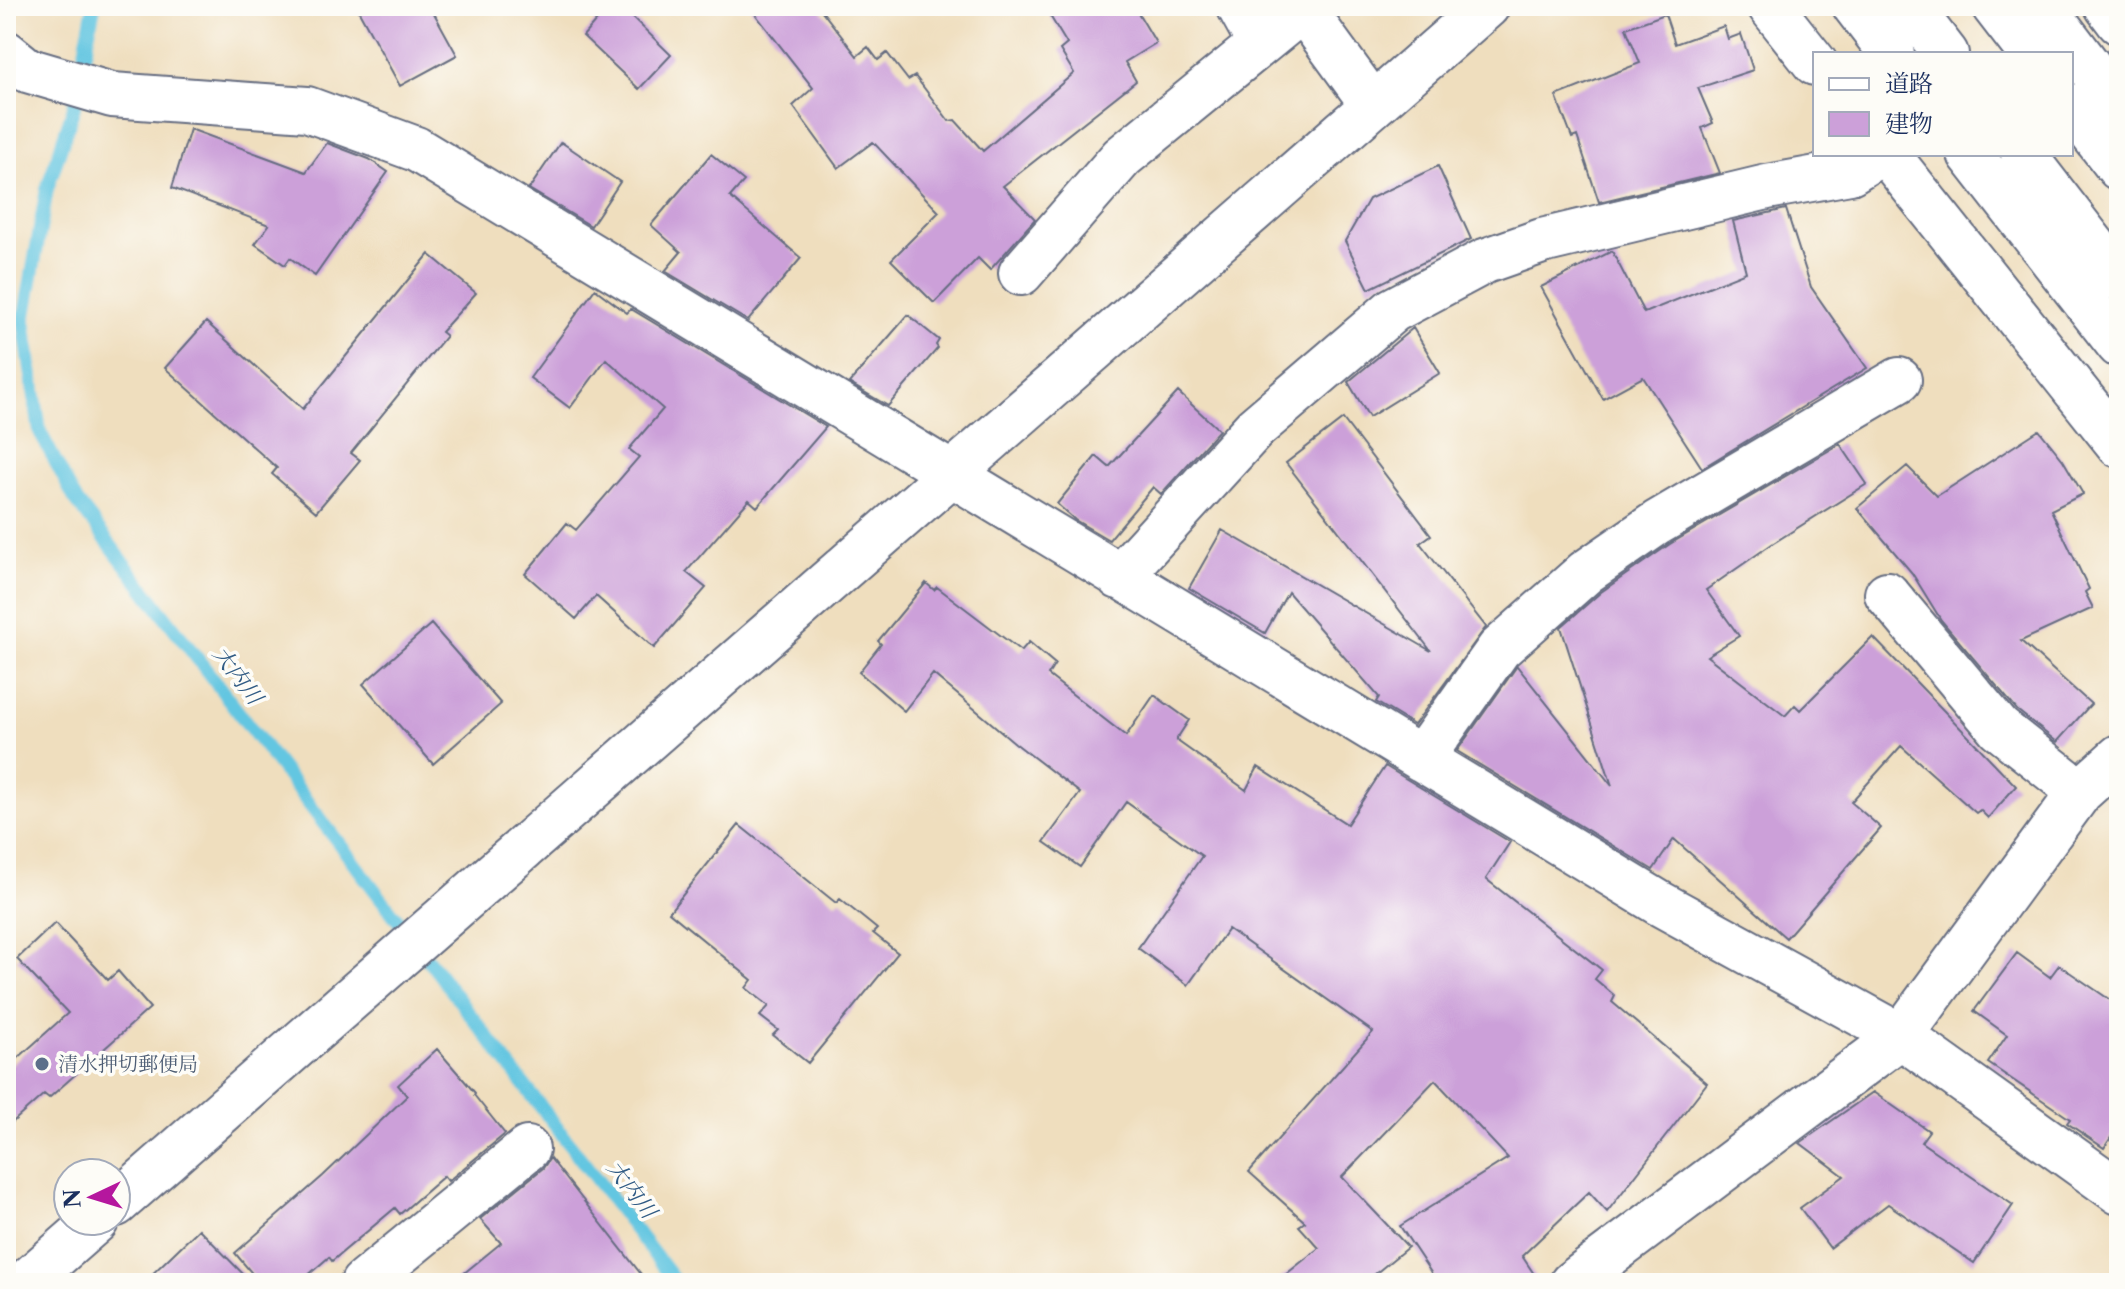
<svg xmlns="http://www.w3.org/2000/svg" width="2125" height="1289" viewBox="0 0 2125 1289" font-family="'Libre Caslon Text','Noto Serif JP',serif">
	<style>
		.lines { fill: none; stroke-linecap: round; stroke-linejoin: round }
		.stream { stroke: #63c6e1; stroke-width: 14 }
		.building { fill: #cca0d9 }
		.minor-casing { stroke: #656c80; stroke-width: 48 }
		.highway-casing { stroke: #656c80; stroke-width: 48 }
		.minor { stroke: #fff; stroke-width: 44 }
		.highway { stroke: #fff; stroke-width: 44 }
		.service-dot { fill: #5c6f8a; stroke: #fdfcf7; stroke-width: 3 }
		.labels { text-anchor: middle; stroke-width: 7; stroke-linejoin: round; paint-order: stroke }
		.service-label { font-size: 20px; fill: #4e5e75; stroke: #fdfcf7; text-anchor: start }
		.water-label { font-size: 22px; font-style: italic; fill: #315c85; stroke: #fdfcf7 }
	</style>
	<rect width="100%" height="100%" fill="#fdfcf7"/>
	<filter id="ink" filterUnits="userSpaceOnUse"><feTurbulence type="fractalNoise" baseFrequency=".0125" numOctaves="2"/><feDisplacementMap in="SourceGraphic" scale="16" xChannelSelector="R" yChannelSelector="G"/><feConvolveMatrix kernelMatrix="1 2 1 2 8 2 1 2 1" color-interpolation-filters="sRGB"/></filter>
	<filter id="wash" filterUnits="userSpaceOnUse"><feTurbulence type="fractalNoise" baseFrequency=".006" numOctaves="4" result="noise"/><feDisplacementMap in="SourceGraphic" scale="32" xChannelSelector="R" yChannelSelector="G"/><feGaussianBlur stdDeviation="1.8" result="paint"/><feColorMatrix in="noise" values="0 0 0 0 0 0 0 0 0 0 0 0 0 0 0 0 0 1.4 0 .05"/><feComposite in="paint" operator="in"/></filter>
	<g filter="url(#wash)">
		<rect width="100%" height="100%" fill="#efdebe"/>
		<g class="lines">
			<path class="stream" d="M 94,6 L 74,107 L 47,189 L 24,321 L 40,432 L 75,499 L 676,1283"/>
		</g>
		<g id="blocks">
			<path class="building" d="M 356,6 L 430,6 L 457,55 L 400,86 Z
				M 609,6 L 621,6 L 671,55 L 639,89 L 583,36 Z
				M 749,6 L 818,6 L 857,56 L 868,47 L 878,60 L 887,53 L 908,80 L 915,76 L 949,121 L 955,120 L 983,151 L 1074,73 L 1060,50 L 1067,44 L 1044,6 L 1134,6 L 1156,43 L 1125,62 L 1136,81 L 1003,186 L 1035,219 L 990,270 L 978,258 L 934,303 L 891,260 L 939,212 L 873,142 L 838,168 L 793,106 L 813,88 Z
				M 1665,14 L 1675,44 L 1724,26 L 1728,39 L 1741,34 L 1753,70 L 1698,88 L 1713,123 L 1702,128 L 1720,173 L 1599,202 L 1577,136 L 1572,138 L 1556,96 L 1640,63 L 1626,28 Z
				M 190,129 L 306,172 L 327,143 L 369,159 L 388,172 L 315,276 L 290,258 L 285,265 L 255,244 L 269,225 L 172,188 Z
				M 561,142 L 620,182 L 591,226 L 529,189 Z
				M 711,154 L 744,181 L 730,197 L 801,258 L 748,321 L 665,271 L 681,252 L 651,225 Z
				M 1438,166 L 1471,239 L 1369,289 L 1345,241 L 1369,199 Z
				M 1786,209 L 1811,287 L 1867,368 L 1702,468 L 1643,377 L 1603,399 L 1541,287 L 1612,251 L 1644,313 L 1746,272 L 1733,221 Z
				M 429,254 L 476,293 L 441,332 L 446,336 L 351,453 L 360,460 L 316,512 L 272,474 L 277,468 L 165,368 L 206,322 L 303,409 Z
				M 595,289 L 627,313 L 631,309 L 826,427 L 757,507 L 749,500 L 686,572 L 706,588 L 654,648 L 596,596 L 576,619 L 525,574 L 567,523 L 576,530 L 639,457 L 629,449 L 663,409 L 606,359 L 570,408 L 530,378 Z
				M 908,315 L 939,340 L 936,345 L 938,348 L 888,406 L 849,383 Z
				M 1413,328 L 1440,373 L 1369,417 L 1348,382 Z
				M 1178,392 L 1219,430 L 1161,494 L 1153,487 L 1109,540 L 1075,520 L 1057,504 L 1096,456 L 1109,467 Z
				M 1343,419 L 1431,535 L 1420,543 L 1486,627 L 1414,725 L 1376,702 L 1379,697 L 1288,592 L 1265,633 L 1189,588 L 1222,530 L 1431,651 L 1286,463 Z
				M 2039,430 L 2063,460 L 2083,494 L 2051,510 L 2089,589 L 2085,592 L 2093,608 L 2021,641 L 2091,704 L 2057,742 L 2017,710 L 1941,620 L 1912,573 L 1857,508 L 1907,466 L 1937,496 Z
				M 1840,444 L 1867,484 L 1772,544 L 1706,590 L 1739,636 L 1707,656 L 1785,716 L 1795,705 L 1800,710 L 1873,637 L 2016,786 L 1988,818 L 1980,810 L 1976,813 L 1901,746 L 1851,802 L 1881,828 L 1786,938 L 1674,839 L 1653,870 L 1457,751 L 1517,666 L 1612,786 L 1561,627 L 1601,592 L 1670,544 Z
				M 926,583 L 934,590 L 937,587 L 1021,651 L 1029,642 L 1055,664 L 1048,675 L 1126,736 L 1154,695 L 1189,720 L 1176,740 L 1246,790 L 1258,767 L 1347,824 L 1385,766 L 1510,842 L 1486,879 L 1602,970 L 1595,979 L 1615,996 L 1612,1002 L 1707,1083 L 1607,1212 L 1589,1192 L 1522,1256 L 1540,1283 L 1438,1283 L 1400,1226 L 1508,1158 L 1435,1080 L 1342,1177 L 1408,1247 L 1364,1283 L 1275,1283 L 1319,1248 L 1299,1226 L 1305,1222 L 1249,1172 L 1373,1032 L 1228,929 L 1188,985 L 1138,948 L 1202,856 L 1126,802 L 1080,867 L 1044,842 L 1080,793 L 1015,743 L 933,674 L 904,711 L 859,672 L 881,644 L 878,641 Z
				M 431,624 L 501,704 L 433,764 L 363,684 Z
				M 739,825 L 836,903 L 840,899 L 877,929 L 873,933 L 898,953 L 808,1063 L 773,1035 L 778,1030 L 760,1016 L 769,1006 L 746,988 L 752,980 L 669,912 Z
				M 55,923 L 108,980 L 118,971 L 150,1008 L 49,1098 L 44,1094 L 6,1128 L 6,1069 L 68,1013 L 17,959 Z
				M 2017,953 L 2050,977 L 2059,965 L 2119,1006 L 2119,1125 L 2104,1148 L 2067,1123 L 2070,1119 L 1988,1063 L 2007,1035 L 1974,1011 Z
				M 437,1049 L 475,1093 L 474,1095 L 505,1134 L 448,1181 L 444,1176 L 400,1214 L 395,1208 L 332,1261 L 329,1257 L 299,1283 L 260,1283 L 235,1253 L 323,1176 L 407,1096 L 398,1085 Z
				M 1873,1092 L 1929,1131 L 1921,1142 L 2013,1205 L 1974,1263 L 1888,1204 L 1830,1248 L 1800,1208 L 1844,1176 L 1800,1143 Z
				M 550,1158 L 648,1283 L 452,1283 L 501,1243 L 480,1219 L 543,1168 Z
				M 199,1229 L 252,1283 L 143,1283 Z"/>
		</g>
	</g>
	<g filter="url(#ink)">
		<use href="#blocks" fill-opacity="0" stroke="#656c80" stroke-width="2"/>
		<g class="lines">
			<g class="minor-casing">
				<path id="minor" d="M 1239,6 L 1260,44
					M 1770,6 L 1815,63
					M 2107,6 L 2119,22
					M 1303,9 L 1373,105
					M 6,53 L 27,70 L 112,95 L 307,109 L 416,149 L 1659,903 L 1901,1036 L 2119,1192
					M 1887,154 L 2119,445
					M 1021,273 L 1122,157 L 1307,6
					M 1119,577 L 1255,428 L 1393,310 L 1485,261 L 1542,241 L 1767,187 L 1850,172 L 1879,154
					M 1887,594 L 1999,728 L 2080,792
					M 1421,759 L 1499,649 L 1586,572 L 1657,523 L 1899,380
					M 116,1204 L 1487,6
					M 25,1283 L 96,1221
					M 363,1283 L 527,1149
					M 1572,1283 L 1901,1036 L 2080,792 L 2119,757"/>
			</g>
			<g class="highway-casing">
				<path id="highway" d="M 1855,6 L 1892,54
					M 1909,6 L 1946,54
					M 1994,6 L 2031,54
					M 2043,6 L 2119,106
					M 2071,106 L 2119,168
					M 1970,154 L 2119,345
					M 2023,154 L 2119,278"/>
			</g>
			<use href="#minor" class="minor"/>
			<use href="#highway" class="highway"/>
		</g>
	</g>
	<circle class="service-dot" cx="42" cy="1064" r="8"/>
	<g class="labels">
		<g class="service-label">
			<text x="58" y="1071">清水押切郵便局</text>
		</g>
		<g class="water-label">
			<text transform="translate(238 675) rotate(53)" y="8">大内川</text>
			<text transform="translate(632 1189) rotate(53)" y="8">大内川</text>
		</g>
	</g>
	<rect width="2125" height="1289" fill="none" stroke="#fdfcf7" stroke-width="32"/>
	<rect x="1813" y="52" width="260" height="104" fill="#fdfcf7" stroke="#a3aaba" stroke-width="2"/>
	<rect x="1829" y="78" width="40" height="12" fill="#ffffff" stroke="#a3aaba" stroke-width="2"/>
	<text x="1885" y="92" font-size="24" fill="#1b2f5e">道路</text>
	<rect x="1829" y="112" width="40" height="24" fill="#cca0d9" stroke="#a3aaba" stroke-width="2"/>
	<text x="1885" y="132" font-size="24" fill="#1b2f5e">建物</text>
	<g transform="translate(92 1197) rotate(266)"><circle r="38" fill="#fdfcf7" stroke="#a3aaba" stroke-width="2"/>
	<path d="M0-6L14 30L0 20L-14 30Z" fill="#b5179e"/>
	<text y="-12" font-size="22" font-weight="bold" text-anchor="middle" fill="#1b2f5e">N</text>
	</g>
</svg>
